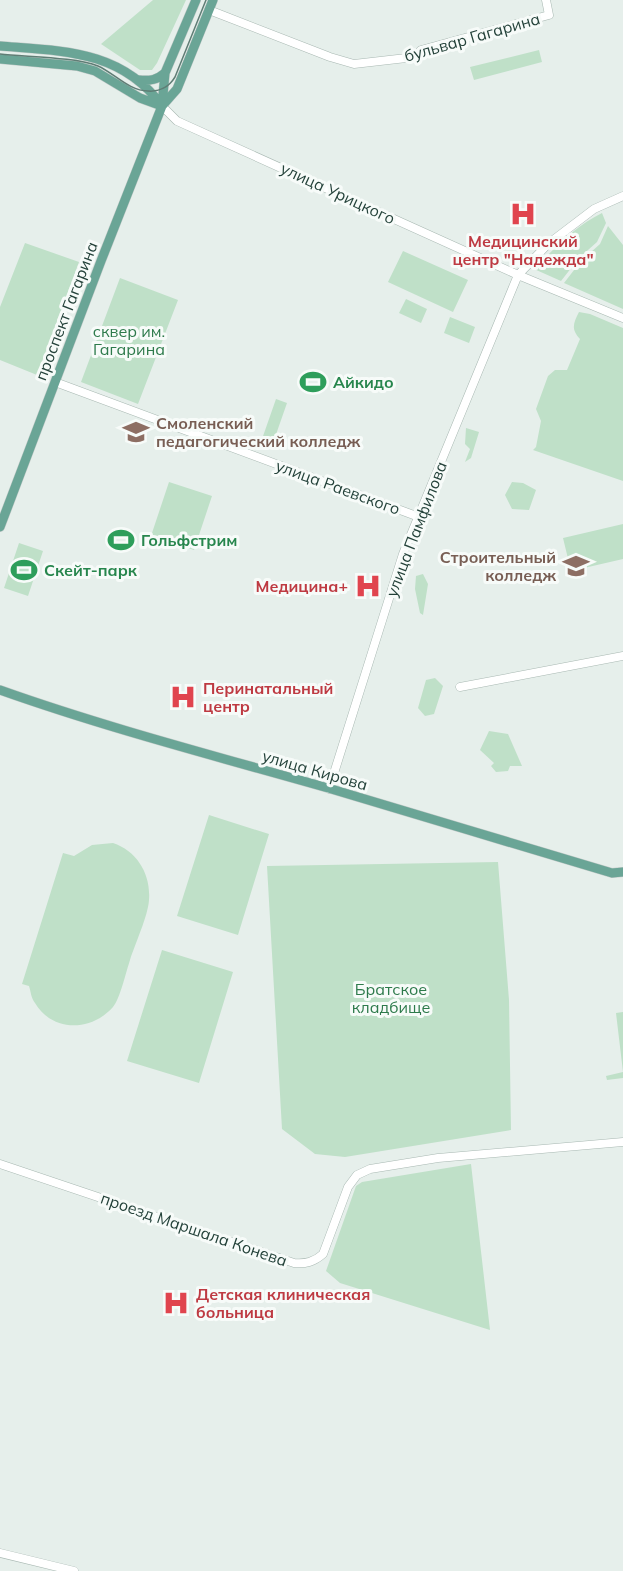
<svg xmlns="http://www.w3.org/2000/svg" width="623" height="1571" viewBox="0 0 623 1571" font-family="Mulish,sans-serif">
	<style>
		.green { fill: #bfe0c8 }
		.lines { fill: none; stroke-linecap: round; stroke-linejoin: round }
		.minor-casing { stroke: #a8b8b2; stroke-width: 9 }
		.major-casing { stroke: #c2cac8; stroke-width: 10 }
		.minor { stroke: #fff; stroke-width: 8 }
		.major { stroke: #6aa596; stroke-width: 9 }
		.tram { stroke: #5f7d75; stroke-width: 1.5 }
		.labels { text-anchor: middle; stroke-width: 6; stroke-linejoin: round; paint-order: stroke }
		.street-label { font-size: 16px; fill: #24423a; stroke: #f7fbf9 }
		.health-label { font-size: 16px; font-weight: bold; fill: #be3a42; stroke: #f7fbf9; text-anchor: start }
		.park-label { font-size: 16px; fill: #2d7a4b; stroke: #f7fbf9 }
		.leisure-label { font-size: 16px; font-weight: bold; fill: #27864d; stroke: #f7fbf9; text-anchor: start }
		.education-label { font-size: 16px; font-weight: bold; fill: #785e54; stroke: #f7fbf9; text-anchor: start }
	</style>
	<rect width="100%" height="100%" fill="#e6efeb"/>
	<path class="green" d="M 153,0 L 186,0 L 157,63 L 152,70 L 140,70 L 101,44 Z
		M 539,50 L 542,62 L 474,80 L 470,67 Z
		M 602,213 L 606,223 L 597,242 L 579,258 L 561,281 L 534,269 C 555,248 575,226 602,213 Z
		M 608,226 L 623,245 L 623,309 L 564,283 L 581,261 L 600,244 Z
		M 25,243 L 79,262 L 37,375 L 0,360 L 0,307 Z
		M 403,251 L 468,280 L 453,312 L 388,282 Z
		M 120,278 L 178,300 L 138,404 L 81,382 Z
		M 406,299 L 427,309 L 421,323 L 399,313 Z
		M 579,312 L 590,314 L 623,328 L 623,481 L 533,450 L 536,447 L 541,421 L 536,409 L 548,376 L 555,370 L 567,370 L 580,339 C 571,329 573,324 579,312 Z
		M 450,317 L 475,327 L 469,343 L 444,333 Z
		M 276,399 L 287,403 L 273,443 L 262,439 Z
		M 466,428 L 479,432 L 471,458 L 465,462 L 470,449 L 465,444 Z
		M 169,482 L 212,496 L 194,550 L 151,536 Z
		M 512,482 L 523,483 L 536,490 L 529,510 L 512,509 L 505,495 Z
		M 623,524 L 623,559 L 571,571 L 563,538 Z
		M 19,543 L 43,551 L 28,596 L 4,588 Z
		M 423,574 L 428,584 L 423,615 L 420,613 L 415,589 L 416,576 Z
		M 435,678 L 443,686 L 434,714 L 425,716 L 418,708 L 426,680 Z
		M 489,731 L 508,734 L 522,766 L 510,766 L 508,771 L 496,772 L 491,766 L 494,763 L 480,750 Z
		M 209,815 L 269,834 L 238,935 L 177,916 Z
		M 113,843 C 137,851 151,874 149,900 C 148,916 135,944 130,960 C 126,972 120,999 113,1007 C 91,1032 52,1032 35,1003 C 31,998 31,992 29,986 L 22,984 L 63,853 L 74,856 L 92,845 Z
		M 498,862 L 509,1000 L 511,1130 L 345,1157 L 315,1154 L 282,1129 L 267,866 Z
		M 162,950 L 233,972 L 199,1083 L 127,1061 Z
		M 623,1012 L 623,1078 L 607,1080 L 606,1076 L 623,1072 L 616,1013 Z
		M 471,1164 L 490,1330 L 340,1283 L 326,1271 L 356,1186 L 362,1182 Z"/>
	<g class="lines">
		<g class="minor-casing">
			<path id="minor" d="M 209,10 L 330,57 L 354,64 L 415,57 L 421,50 L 549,15 L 546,0
				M 162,106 L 177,121 L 518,275 L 623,318
				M 55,382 L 419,517
				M 460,687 L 623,656
				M 329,789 L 403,554 L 518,275 L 548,244 L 594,209 L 623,196
				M 0,1164 L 294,1263 C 306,1264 314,1262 323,1254 L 348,1187 L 357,1175 L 370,1169 L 438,1158 L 623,1142
				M 0,1553 L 74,1571"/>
		</g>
		<g class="major-casing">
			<path id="major" d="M 0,46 C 62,51 122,50 162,106
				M 0,59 L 77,66 L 95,71 L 140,98 L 162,106
				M 139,80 C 150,81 157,80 165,73
				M 162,106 L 177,89 L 213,0
				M 0,527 L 101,261 L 162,106 L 165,73 L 196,0
				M 0,690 C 107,728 219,757 328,788 C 423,816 517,845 612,873 L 623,872"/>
		</g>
		<use href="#minor" class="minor"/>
		<use href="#major" class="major"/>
		<path class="tram" d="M 0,54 C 25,57 76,57 98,66 C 114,73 129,91 148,91 C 159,92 169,87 175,77 L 206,0"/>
	</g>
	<defs>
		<g id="hospital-bare" transform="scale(2.07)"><path d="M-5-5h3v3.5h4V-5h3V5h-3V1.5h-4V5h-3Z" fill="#e0444e" stroke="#f7fbf9" stroke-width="2.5" paint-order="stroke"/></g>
		<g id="stadium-bare" transform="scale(2.07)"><path d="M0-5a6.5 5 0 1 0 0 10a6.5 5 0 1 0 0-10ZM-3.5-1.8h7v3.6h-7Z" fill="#2e9e5b" stroke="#f7fbf9" stroke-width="2.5" paint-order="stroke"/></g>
		<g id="university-bare" transform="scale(2.07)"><path d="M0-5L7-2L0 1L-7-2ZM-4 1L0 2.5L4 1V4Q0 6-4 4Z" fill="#8d6e63" stroke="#f7fbf9" stroke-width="2.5" paint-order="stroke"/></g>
	</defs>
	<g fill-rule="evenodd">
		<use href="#hospital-bare" x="523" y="214"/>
		<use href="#stadium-bare" x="313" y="382"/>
		<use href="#university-bare" x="136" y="432"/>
		<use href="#stadium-bare" x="121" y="540"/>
		<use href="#university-bare" x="576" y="566"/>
		<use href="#stadium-bare" x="24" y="570"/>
		<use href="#hospital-bare" x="368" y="586"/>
		<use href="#hospital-bare" x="183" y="697"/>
		<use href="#hospital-bare" x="176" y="1303"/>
	</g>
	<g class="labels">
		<g class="street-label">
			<text transform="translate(472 37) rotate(-16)" y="6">бульвар Гагарина</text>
			<text transform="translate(338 193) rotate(25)" y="6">улица Урицкого</text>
			<text transform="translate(66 311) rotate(-69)" y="6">проспект Гагарина</text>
			<text transform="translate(338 487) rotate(20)" y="6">улица Раевского</text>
			<text transform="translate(416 529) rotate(-69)" y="6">улица Памфилова</text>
			<text transform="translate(315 770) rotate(16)" y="6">улица Кирова</text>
			<text transform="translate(194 1229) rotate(19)" y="6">проезд Маршала Конева</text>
		</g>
		<g class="health-label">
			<text x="523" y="247" text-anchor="middle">Медицинский<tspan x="523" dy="18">центр "Надежда"</tspan></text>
			<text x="348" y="592" text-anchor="end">Медицина+</text>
			<text x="203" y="694">Перинатальный<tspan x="203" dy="18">центр</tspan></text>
			<text x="196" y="1300">Детская клиническая<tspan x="196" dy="18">больница</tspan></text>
		</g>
		<g class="park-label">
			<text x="129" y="337">сквер им.<tspan x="129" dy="18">Гагарина</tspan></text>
			<text x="391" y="995">Братское<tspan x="391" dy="18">кладбище</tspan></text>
		</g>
		<g class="leisure-label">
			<text x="333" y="388">Айкидо</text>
			<text x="141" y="546">Гольфстрим</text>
			<text x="44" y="576">Скейт-парк</text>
		</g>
		<g class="education-label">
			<text x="156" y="429">Смоленский<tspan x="156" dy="18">педагогический колледж</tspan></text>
			<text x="556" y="563" text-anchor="end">Строительный<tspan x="556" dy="18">колледж</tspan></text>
		</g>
	</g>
</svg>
